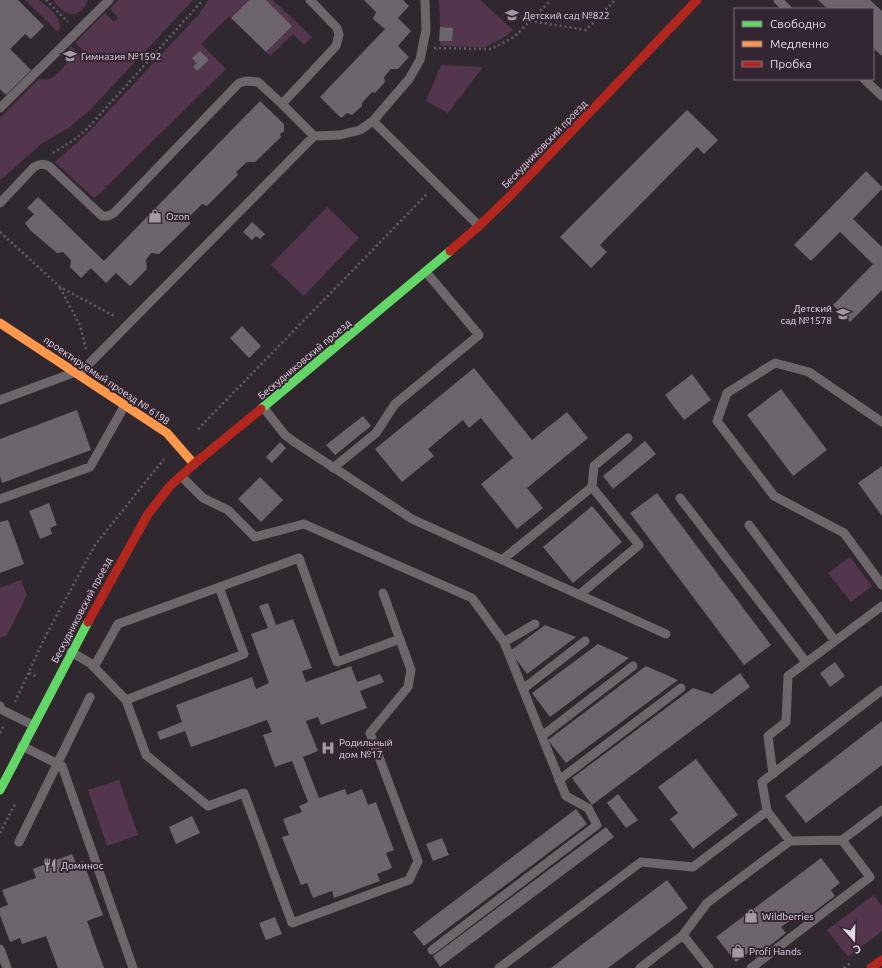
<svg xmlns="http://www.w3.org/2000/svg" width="882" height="968" viewBox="0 0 882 968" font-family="Ubuntu,sans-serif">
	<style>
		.green { fill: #53364e }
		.building { fill: #6c656b }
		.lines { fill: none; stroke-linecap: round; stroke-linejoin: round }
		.path { stroke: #665f65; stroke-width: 2.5; stroke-dasharray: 2 3; stroke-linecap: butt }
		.lane { stroke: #6d676c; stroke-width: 9 }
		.fast { stroke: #63d668; stroke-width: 9 }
		.slow { stroke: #ff974d; stroke-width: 9 }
		.jam { stroke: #b3261e; stroke-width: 9 }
		.labels { text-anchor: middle; stroke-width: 4; stroke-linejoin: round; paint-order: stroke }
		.poi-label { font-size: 10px; fill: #e3d8e1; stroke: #342532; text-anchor: start }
		.street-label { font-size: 10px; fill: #e3d8e1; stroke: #342532 }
	</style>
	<rect width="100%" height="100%" fill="#30282f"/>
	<path class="green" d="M 25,0 L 39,0 C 48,8 65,18 58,32 Z
		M 53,0 L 88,0 C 85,9 75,19 65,12 C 61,9 57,4 53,0 Z
		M 118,0 L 193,0 L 88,112 L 68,128 L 41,144 L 3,178 L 0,179 L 0,118 L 39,79 C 42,79 45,80 49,79 C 57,77 64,66 69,60 L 71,57 L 68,51 L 71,46 L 84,58 L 87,54 L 75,43 L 105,13 L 114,22 L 118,17 L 110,9 Z
		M 208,0 L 249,0 L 231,18 L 229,16 L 201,44 L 226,69 L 106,187 L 101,183 L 106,188 L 94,198 L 55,162 L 90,131 L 200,13 Z
		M 266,0 L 273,0 L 312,37 L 304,45 L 293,34 L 270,56 L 266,52 L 292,26 Z
		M 439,0 L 480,0 L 513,30 L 506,36 L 485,47 L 442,46 L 440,45 L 440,22 Z
		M 441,65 L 483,67 L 448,113 L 426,101 Z
		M 327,207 L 359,238 L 304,296 L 271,265 Z
		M 850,557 L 872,586 L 851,602 L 828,573 Z
		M 21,580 L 27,595 L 7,635 L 0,638 L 0,588 Z
		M 119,780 L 138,835 L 107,846 L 88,790 Z
		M 874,895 L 882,906 L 882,931 L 848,957 L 827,930 Z"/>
	<path class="building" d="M 0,0 L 18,0 L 44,26 L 31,39 L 25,34 L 10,49 L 31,70 L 6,95 L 0,89 Z
		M 249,0 L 266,0 L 292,26 L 266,52 L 231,18 Z
		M 364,0 L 403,0 L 409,6 L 398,18 L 411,31 L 398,46 L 409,57 L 398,69 L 391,69 L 384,77 L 385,82 L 375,93 L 372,92 L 362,103 L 362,106 L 352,115 L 347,113 L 341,118 L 320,97 L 385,29 L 373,19 L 376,12 Z
		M 818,0 L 870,0 L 882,11 L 882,56 L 873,48 L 873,9 L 828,9 Z
		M 440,27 L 453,28 L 452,41 L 439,41 Z
		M 200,51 L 209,60 L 197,71 L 193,67 L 197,63 L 192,58 Z
		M 260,101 L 284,124 L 284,131 L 280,134 L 281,137 L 255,162 L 247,162 L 236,172 L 238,175 L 207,206 L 202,204 L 190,216 L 190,224 L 159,254 L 151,253 L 146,260 L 147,269 L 130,286 L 116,273 L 106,283 L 91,268 L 81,278 L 70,267 L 71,260 L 63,252 L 57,253 L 30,230 L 25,223 L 34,214 L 27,208 L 38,197 L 104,261 Z
		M 687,110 L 718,140 L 704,154 L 697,147 L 600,245 L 607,252 L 591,268 L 560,237 Z
		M 866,171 L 882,187 L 882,189 L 853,219 L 882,247 L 882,290 L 850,322 L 833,305 L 873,264 L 840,232 L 811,261 L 794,245 Z
		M 252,222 L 265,234 L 260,239 L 256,236 L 252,240 L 243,232 Z
		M 242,326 L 261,346 L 249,358 L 230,338 Z
		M 474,368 L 532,440 L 567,412 L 588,438 L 527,488 L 543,508 L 517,529 L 481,484 L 513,458 L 481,418 L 469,428 L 463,420 L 428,449 L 434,456 L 402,482 L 375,449 Z
		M 692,374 L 711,400 L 684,420 L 665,395 Z
		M 781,389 L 827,450 L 793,476 L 747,415 Z
		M 77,410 L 91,450 L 2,483 L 0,476 L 0,439 Z
		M 363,416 L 371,426 L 335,455 L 326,445 Z
		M 645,441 L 656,454 L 613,489 L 603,476 Z
		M 280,442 L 286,448 L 272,463 L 266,457 Z
		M 882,466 L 882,516 L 858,483 Z
		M 260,477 L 283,500 L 261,522 L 238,499 Z
		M 657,493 L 771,645 L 744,665 L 630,513 Z
		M 49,503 L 57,525 L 50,528 L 52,534 L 40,539 L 29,511 Z
		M 592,506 L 622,542 L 573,583 L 543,547 Z
		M 8,520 L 24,564 L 0,573 L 0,522 Z
		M 268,603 L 276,625 L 293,619 L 312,668 L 302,671 L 306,682 L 351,666 L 357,682 L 380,674 L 384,682 L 360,691 L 367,708 L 321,725 L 318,717 L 306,721 L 318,751 L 303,757 L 319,798 L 345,789 L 347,795 L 362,789 L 368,805 L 376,802 L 394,850 L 386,853 L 392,868 L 377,874 L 380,881 L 334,898 L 332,891 L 313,898 L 307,883 L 301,885 L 282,837 L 289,835 L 283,819 L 302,812 L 299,806 L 308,802 L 292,761 L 275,767 L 263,735 L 272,732 L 267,720 L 191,747 L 185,731 L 160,740 L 157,732 L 182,722 L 176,705 L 252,677 L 256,689 L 269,683 L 251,634 L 268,628 L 259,606 Z
		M 545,625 L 576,637 L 527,674 L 510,651 Z
		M 598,644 L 629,658 L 550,717 L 532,693 Z
		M 835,662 L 845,676 L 830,687 L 820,673 Z
		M 646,666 L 678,680 L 566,763 L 548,740 Z
		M 740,673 L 750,687 L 592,805 L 572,778 L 693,688 L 712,694 Z
		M 882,721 L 882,765 L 806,823 L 785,796 Z
		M 696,759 L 738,815 L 693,849 L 670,819 L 678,813 L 658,787 Z
		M 618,794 L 638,820 L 626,828 L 607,803 Z
		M 576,809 L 587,824 L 424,946 L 413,932 Z
		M 192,816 L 200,833 L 176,844 L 169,827 Z
		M 606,827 L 614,837 L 440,967 L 433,956 Z
		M 442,838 L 449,855 L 433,861 L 426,844 Z
		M 72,854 L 76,863 L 83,861 L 103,915 L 87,921 L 104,968 L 58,968 L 46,936 L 22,944 L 20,938 L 10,942 L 0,915 L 0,908 L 8,905 L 2,890 L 36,878 L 33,869 Z
		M 821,858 L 840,883 L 831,890 L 835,896 L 807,917 L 803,912 L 781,927 L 786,933 L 756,956 L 752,950 L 736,962 L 716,937 Z
		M 667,880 L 688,908 L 608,968 L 551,968 Z
		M 275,917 L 282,934 L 266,940 L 259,923 Z"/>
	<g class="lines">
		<path class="path" d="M 46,0 L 68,22
			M 530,21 L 586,30 L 615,0
			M 434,48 L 491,49 L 514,37 L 551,0
			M 53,153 L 75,139 L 87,129 L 203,0
			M 0,232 L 60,287 L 116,317
			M 60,288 L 80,325 L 86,349
			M 198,429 L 428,193
			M 29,673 L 37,677
			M 15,702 L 46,635 L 95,545 L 164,459
			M 0,733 L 4,725
			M 0,833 L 15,804
			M 844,968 L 851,962"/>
		<path class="lane" d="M 778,0 L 787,9
			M 864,79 L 882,96
			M 282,104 L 336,46 L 339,35 L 337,28 L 310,0
			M 0,108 L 109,0
			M 373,121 L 479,226
			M 0,203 L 34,167 C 40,164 44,163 50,167 L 102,216 L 108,216 L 114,213 L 239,83 L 246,81 L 258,82 L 282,104 L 314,136
			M 79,374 L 314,136 L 340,135 L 360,130 L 373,121 L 409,79 L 420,60 L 426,30 L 425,0
			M 0,400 L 73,373
			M 263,407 L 285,435 L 293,441 L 412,519 L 666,634
			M 882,422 L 809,372 L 775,363 L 727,393 L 717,421 L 774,496 L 844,533 L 882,585
			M 333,468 L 376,433 L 395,404 L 479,335 L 426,272
			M 181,476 L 203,498 L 228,510 L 255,537 L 304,524 L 472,598 L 504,642 L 566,796 L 588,808 L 597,825 L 432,950
			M 680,498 L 806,662
			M 0,499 L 90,467 L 125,405
			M 749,525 L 835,641
			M 502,560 L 592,487 L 594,466 L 628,438
			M 579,595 L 639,545 L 592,487
			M 504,642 L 535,624
			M 71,652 L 90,663 L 126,700 L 146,755 L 208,806 L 244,793 L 292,923 L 409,880 L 418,861 L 370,733 L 408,687 L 411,670 L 383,593
			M 94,667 L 118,624 L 299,558 L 337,662 L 400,639
			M 523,689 L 585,641
			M 126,700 L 244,654 L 219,587
			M 0,706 L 2,710 L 33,725
			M 542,736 L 633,666
			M 22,746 L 62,766 L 133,968
			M 773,774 L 768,736 L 786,722 L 788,676 L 882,606
			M 559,780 L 681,688
			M 790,841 L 842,840
			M 19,842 L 90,697
			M 683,935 L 709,968
			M 0,949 L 7,968
			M 499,968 L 641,862 L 693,867 L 767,811
			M 640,968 L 683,935 L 707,903 L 790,841 L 767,811 L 762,782 L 882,690
			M 751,968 L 870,877 L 842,840 L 882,810"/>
		<path class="fast" d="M 261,409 L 450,251
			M 0,790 L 88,622"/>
		<path class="slow" d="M 0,323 L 167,433 L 194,464"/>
		<path class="jam" d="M 450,251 L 479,226 L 508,198 L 697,0
			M 88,622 L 148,514 L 170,486 L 194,464 L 261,409
			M 871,968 L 882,960"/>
	</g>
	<defs>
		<g id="school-bare" transform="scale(1.08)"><path d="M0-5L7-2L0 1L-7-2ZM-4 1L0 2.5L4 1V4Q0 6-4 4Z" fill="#a49aa3" stroke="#342532" stroke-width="2.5" paint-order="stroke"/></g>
		<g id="shop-bare" transform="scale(1.08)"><path d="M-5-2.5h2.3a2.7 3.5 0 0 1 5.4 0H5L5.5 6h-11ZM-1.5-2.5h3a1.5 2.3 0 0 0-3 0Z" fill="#a49aa3" stroke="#342532" stroke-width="2.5" paint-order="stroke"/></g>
		<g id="hospital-bare" transform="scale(1.08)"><path d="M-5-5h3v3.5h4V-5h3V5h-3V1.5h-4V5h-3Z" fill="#a49aa3" stroke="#342532" stroke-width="2.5" paint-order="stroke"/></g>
		<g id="restaurant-bare" transform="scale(1.08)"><path d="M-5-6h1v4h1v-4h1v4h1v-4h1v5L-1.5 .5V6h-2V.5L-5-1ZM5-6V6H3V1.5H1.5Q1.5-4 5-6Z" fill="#a49aa3" stroke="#342532" stroke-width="2.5" paint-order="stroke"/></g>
	</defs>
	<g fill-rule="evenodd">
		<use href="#school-bare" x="512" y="15"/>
		<use href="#school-bare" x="70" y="56"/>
		<use href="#shop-bare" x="155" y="216"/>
		<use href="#school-bare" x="843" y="314"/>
		<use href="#hospital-bare" x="328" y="748"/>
		<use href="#restaurant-bare" x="50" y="865"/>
		<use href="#shop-bare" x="751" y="916"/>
		<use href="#shop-bare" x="738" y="951"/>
	</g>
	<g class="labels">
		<g class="poi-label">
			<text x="523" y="19">Детский сад №822</text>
			<text x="81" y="60">Гимназия №1592</text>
			<text x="166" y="220">Ozon</text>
			<text x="832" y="312" text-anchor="end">Детский<tspan x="832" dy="12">сад №1578</tspan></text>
			<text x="339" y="746">Родильный<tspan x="339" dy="12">дом №17</tspan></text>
			<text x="61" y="869">Доминос</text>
			<text x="762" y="920">Wildberries</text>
			<text x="749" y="955">Profi Hands</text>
		</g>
		<g class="street-label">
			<text transform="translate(544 144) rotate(-46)" y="4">Бескудниковский проезд</text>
			<text transform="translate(304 359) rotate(-40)" y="4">Бескудниковский проезд</text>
			<text transform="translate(107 380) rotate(34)" y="4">проектируемый проезд № 6198</text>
			<text transform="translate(81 610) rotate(-62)" y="4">Бескудниковский проезд</text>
		</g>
	</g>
	<rect x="734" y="8" width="140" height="72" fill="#342532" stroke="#7a6d78"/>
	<rect x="742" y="21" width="20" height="6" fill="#63d668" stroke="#7a6d78"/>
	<text x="770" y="28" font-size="12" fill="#e3d8e1">Свободно</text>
	<rect x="742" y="41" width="20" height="6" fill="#ff974d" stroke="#7a6d78"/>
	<text x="770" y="48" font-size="12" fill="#e3d8e1">Медленно</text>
	<rect x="742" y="61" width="20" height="6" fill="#b3261e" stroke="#7a6d78"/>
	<text x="770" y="68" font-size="12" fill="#e3d8e1">Пробка</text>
	<g transform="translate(854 940) rotate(160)" stroke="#342532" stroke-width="3" paint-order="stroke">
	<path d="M0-3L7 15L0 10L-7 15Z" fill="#e3d8e1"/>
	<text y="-6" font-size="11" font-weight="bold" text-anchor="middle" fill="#e3d8e1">С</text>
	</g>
</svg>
